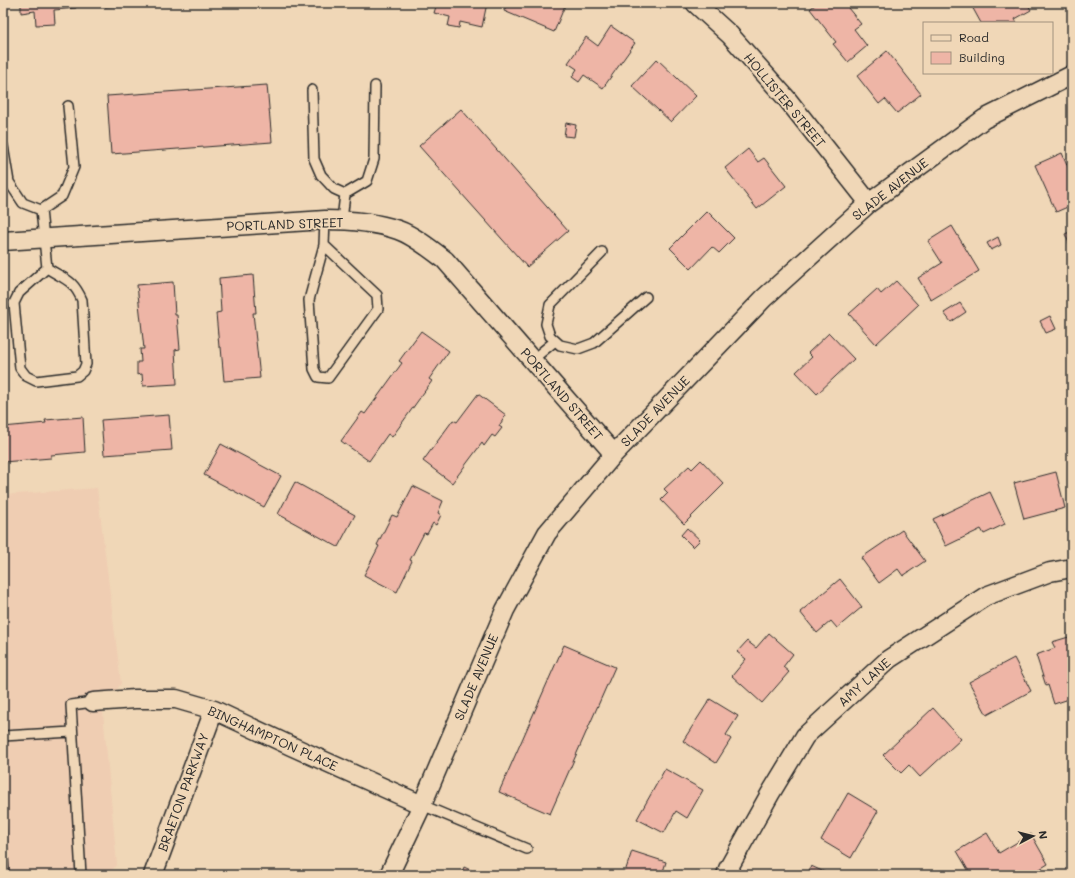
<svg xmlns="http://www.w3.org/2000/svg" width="1075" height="878" viewBox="0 0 1075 878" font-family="Mali,sans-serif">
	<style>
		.built { fill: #efcdb2 }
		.building { fill: #eeb5a6; stroke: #2b2b2b }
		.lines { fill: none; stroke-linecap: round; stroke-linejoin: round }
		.lane-casing { stroke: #2b2b2b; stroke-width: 12 }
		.street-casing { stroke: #2b2b2b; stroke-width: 21 }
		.lane { stroke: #f0d7b7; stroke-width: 9 }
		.street { stroke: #f0d7b7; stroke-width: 18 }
		.labels { text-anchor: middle; stroke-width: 3.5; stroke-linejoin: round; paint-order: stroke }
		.street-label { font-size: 13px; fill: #2b2b2b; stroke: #f0d7b7 }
	</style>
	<rect width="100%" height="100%" fill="#f0d7b7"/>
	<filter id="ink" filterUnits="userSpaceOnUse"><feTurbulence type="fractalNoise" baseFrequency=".025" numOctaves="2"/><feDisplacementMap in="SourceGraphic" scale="8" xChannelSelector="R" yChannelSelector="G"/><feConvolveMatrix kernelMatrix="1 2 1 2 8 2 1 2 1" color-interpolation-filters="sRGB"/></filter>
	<g filter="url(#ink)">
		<path class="built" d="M 97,488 L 121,683 L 103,712 L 117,865 L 107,875 L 3,875 L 3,495 Z"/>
		<path class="building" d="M 21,3 L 75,3 L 76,8 L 54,10 L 55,24 L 36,25 L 35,11 L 21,13 Z
			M 105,3 L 165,3 L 105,7 Z
			M 355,3 L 378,3 L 378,5 L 355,5 Z
			M 437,3 L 487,3 L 482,27 L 460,22 L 459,28 L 448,26 L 450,17 L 434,13 Z
			M 507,3 L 566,3 L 554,32 L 504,11 Z
			M 817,3 L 844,3 L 861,24 L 854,29 L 867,46 L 848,62 L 833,44 L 836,42 L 810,9 Z
			M 970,3 L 1027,3 L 1031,10 L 1015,19 L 1017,23 L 981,23 Z
			M 611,26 L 635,43 L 603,88 L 584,75 L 579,82 L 572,77 L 577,69 L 568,63 L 586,37 L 598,46 Z
			M 887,51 L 921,94 L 897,113 L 885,99 L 879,104 L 857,76 Z
			M 657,59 L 696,96 L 671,122 L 632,86 Z
			M 267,85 L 272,142 L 111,154 L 107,96 Z
			M 461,109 L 568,231 L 527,267 L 419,146 Z
			M 566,123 L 576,125 L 574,137 L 564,136 Z
			M 748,149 L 758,162 L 764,158 L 786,186 L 757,209 L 725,168 Z
			M 1062,153 L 1072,176 L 1072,205 L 1056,212 L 1035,165 Z
			M 707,211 L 734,238 L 719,253 L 712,247 L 691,269 L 670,248 Z
			M 952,226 L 979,271 L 931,300 L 918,278 L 942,263 L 928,241 Z
			M 1072,231 L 1072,250 L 1065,234 Z
			M 998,237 L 1001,245 L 991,250 L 987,243 Z
			M 253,275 L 256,313 L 253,313 L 260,378 L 224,381 L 221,347 L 219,347 L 216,313 L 221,312 L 219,278 Z
			M 896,281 L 918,305 L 876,344 L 849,314 L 877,289 L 881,294 Z
			M 173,282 L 175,315 L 177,315 L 180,349 L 175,350 L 177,384 L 143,386 L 142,374 L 137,375 L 137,362 L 141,362 L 140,349 L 144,349 L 137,285 Z
			M 960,303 L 966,312 L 951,322 L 944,313 Z
			M 1050,316 L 1056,329 L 1046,333 L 1040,321 Z
			M 421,331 L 449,351 L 429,379 L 432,381 L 392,437 L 388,434 L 369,461 L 341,441 L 362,412 L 365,414 L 402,363 L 399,361 Z
			M 829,333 L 854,359 L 817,394 L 796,372 L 812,357 L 808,353 Z
			M 478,394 L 506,415 L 499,426 L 502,428 L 495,437 L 492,435 L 484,446 L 482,443 L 452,483 L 423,461 L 453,420 L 457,422 Z
			M 169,415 L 172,450 L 104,455 L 101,420 Z
			M 83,417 L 85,452 L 51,455 L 51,458 L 3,462 L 3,427 L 46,423 L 45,420 Z
			M 221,444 L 281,476 L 264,507 L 204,475 Z
			M 701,460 L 724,484 L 684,524 L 661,500 L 668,493 L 664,489 L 689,466 L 692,469 Z
			M 1056,472 L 1065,508 L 1024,519 L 1014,483 Z
			M 295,482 L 355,515 L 338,547 L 278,514 Z
			M 413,486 L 443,501 L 438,513 L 441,515 L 436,525 L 433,523 L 427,534 L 424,533 L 410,560 L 412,561 L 397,592 L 364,575 L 379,546 L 377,545 L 392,515 L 397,517 Z
			M 990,492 L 1005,524 L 984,534 L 981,529 L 946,546 L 933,519 Z
			M 687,528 L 700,540 L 693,547 L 681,535 Z
			M 902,530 L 925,561 L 903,576 L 898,569 L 879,583 L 861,558 Z
			M 840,579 L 862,607 L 837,628 L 831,621 L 817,633 L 800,612 Z
			M 769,633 L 793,654 L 783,667 L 789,672 L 762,703 L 732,676 L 746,659 L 737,652 L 747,641 L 756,648 Z
			M 1072,636 L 1072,679 L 1066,680 L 1072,698 L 1054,704 L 1048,685 L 1046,686 L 1036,655 L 1055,648 L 1052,642 Z
			M 564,645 L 615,667 L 550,814 L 499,792 Z
			M 1014,658 L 1031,691 L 987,715 L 969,682 Z
			M 710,699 L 738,716 L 726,735 L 731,739 L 716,763 L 683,741 Z
			M 933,708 L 961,739 L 920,777 L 909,765 L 901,773 L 883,755 Z
			M 665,769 L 703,790 L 687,818 L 676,811 L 664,833 L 637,819 Z
			M 3,792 L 10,875 L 3,875 Z
			M 848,793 L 878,811 L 851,858 L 821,840 Z
			M 987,833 L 999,853 L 1031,834 L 1048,864 L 1030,875 L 971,875 L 957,851 Z
			M 632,851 L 666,862 L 662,875 L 624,875 Z
			M 811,866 L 831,875 L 807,875 Z
			M 464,867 L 481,875 L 461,875 Z"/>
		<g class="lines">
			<g class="lane-casing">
				<path id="lane" d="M 312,90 L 314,159 L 321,175 L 334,189 L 345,194
					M 3,146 L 9,182 L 23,203 L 41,210
					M 342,220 L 345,194 L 367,181 L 374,159 L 375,86
					M 324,245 L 377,295 L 378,309 L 328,378 L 318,377 L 314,369 L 309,300 L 324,245 L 325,220
					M 602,252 L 550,305 L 546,324 L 550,336 L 560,345 L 578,349 L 594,343 L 646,297
					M 47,268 L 19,293 L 14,303 L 20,368 L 26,376 L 36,381 L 77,376 L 83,371 L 86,364 L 82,300 C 72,278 65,280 47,268 L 41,210 L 62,196 L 74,167 L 68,106
					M 532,360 L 555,341
					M 3,736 L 72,732
					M 422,805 L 527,849
					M 81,875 L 71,705 L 93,702"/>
			</g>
			<g class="street-casing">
				<path id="street" d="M 695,3 L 730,35 L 787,99 L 869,203
					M 3,241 L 325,220 C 349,220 375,222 398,230 C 413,235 432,250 445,260 L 614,454
					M 93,702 L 135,699 L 176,699 L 214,710 L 291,746 L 422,805
					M 153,875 L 214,710
					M 389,875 L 422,805 L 505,610 L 547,533 L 614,454 L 764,298 L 869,203 L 984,119 L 1072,75
					M 726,875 L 728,869 L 770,794 L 805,736 L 889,659 L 986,596 L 1050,572 L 1072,568"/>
			</g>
			<use href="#lane" class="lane"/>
			<use href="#street" class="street"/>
		</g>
	</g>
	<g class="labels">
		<g class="street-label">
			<text transform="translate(785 100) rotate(50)" y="5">HOLLISTER STREET</text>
			<text transform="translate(890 189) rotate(-38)" y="5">SLADE AVENUE</text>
			<text transform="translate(285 224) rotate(-2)" y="5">PORTLAND STREET</text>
			<text transform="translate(562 394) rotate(49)" y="5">PORTLAND STREET</text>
			<text transform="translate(655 411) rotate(-46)" y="5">SLADE AVENUE</text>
			<text transform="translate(476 677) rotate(-67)" y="5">SLADE AVENUE</text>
			<text transform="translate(864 682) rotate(-42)" y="5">AMY LANE</text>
			<text transform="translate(273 738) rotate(24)" y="5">BINGHAMPTON PLACE</text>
			<text transform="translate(183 792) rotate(-70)" y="5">BRAETON PARKWAY</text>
		</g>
	</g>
	<rect width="1075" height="878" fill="none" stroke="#f0d7b7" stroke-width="16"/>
	<rect x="8" y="8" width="1059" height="862" fill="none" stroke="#2b2b2b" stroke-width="1.5" filter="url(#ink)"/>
	<rect x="923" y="22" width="130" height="52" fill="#f0d7b7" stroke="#a1927f"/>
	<rect x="931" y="35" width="20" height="6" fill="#f0d7b7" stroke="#a1927f"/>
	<text x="959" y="42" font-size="12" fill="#2b2b2b">Road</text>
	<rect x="931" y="52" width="20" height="12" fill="#eeb5a6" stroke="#a1927f"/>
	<text x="959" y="62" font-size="12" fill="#2b2b2b">Building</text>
	<g transform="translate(1033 836) rotate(83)" stroke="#f0d7b7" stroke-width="3" paint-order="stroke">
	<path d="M0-3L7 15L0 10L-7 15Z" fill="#2b2b2b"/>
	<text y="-6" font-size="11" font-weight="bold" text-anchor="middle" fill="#2b2b2b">N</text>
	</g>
</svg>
